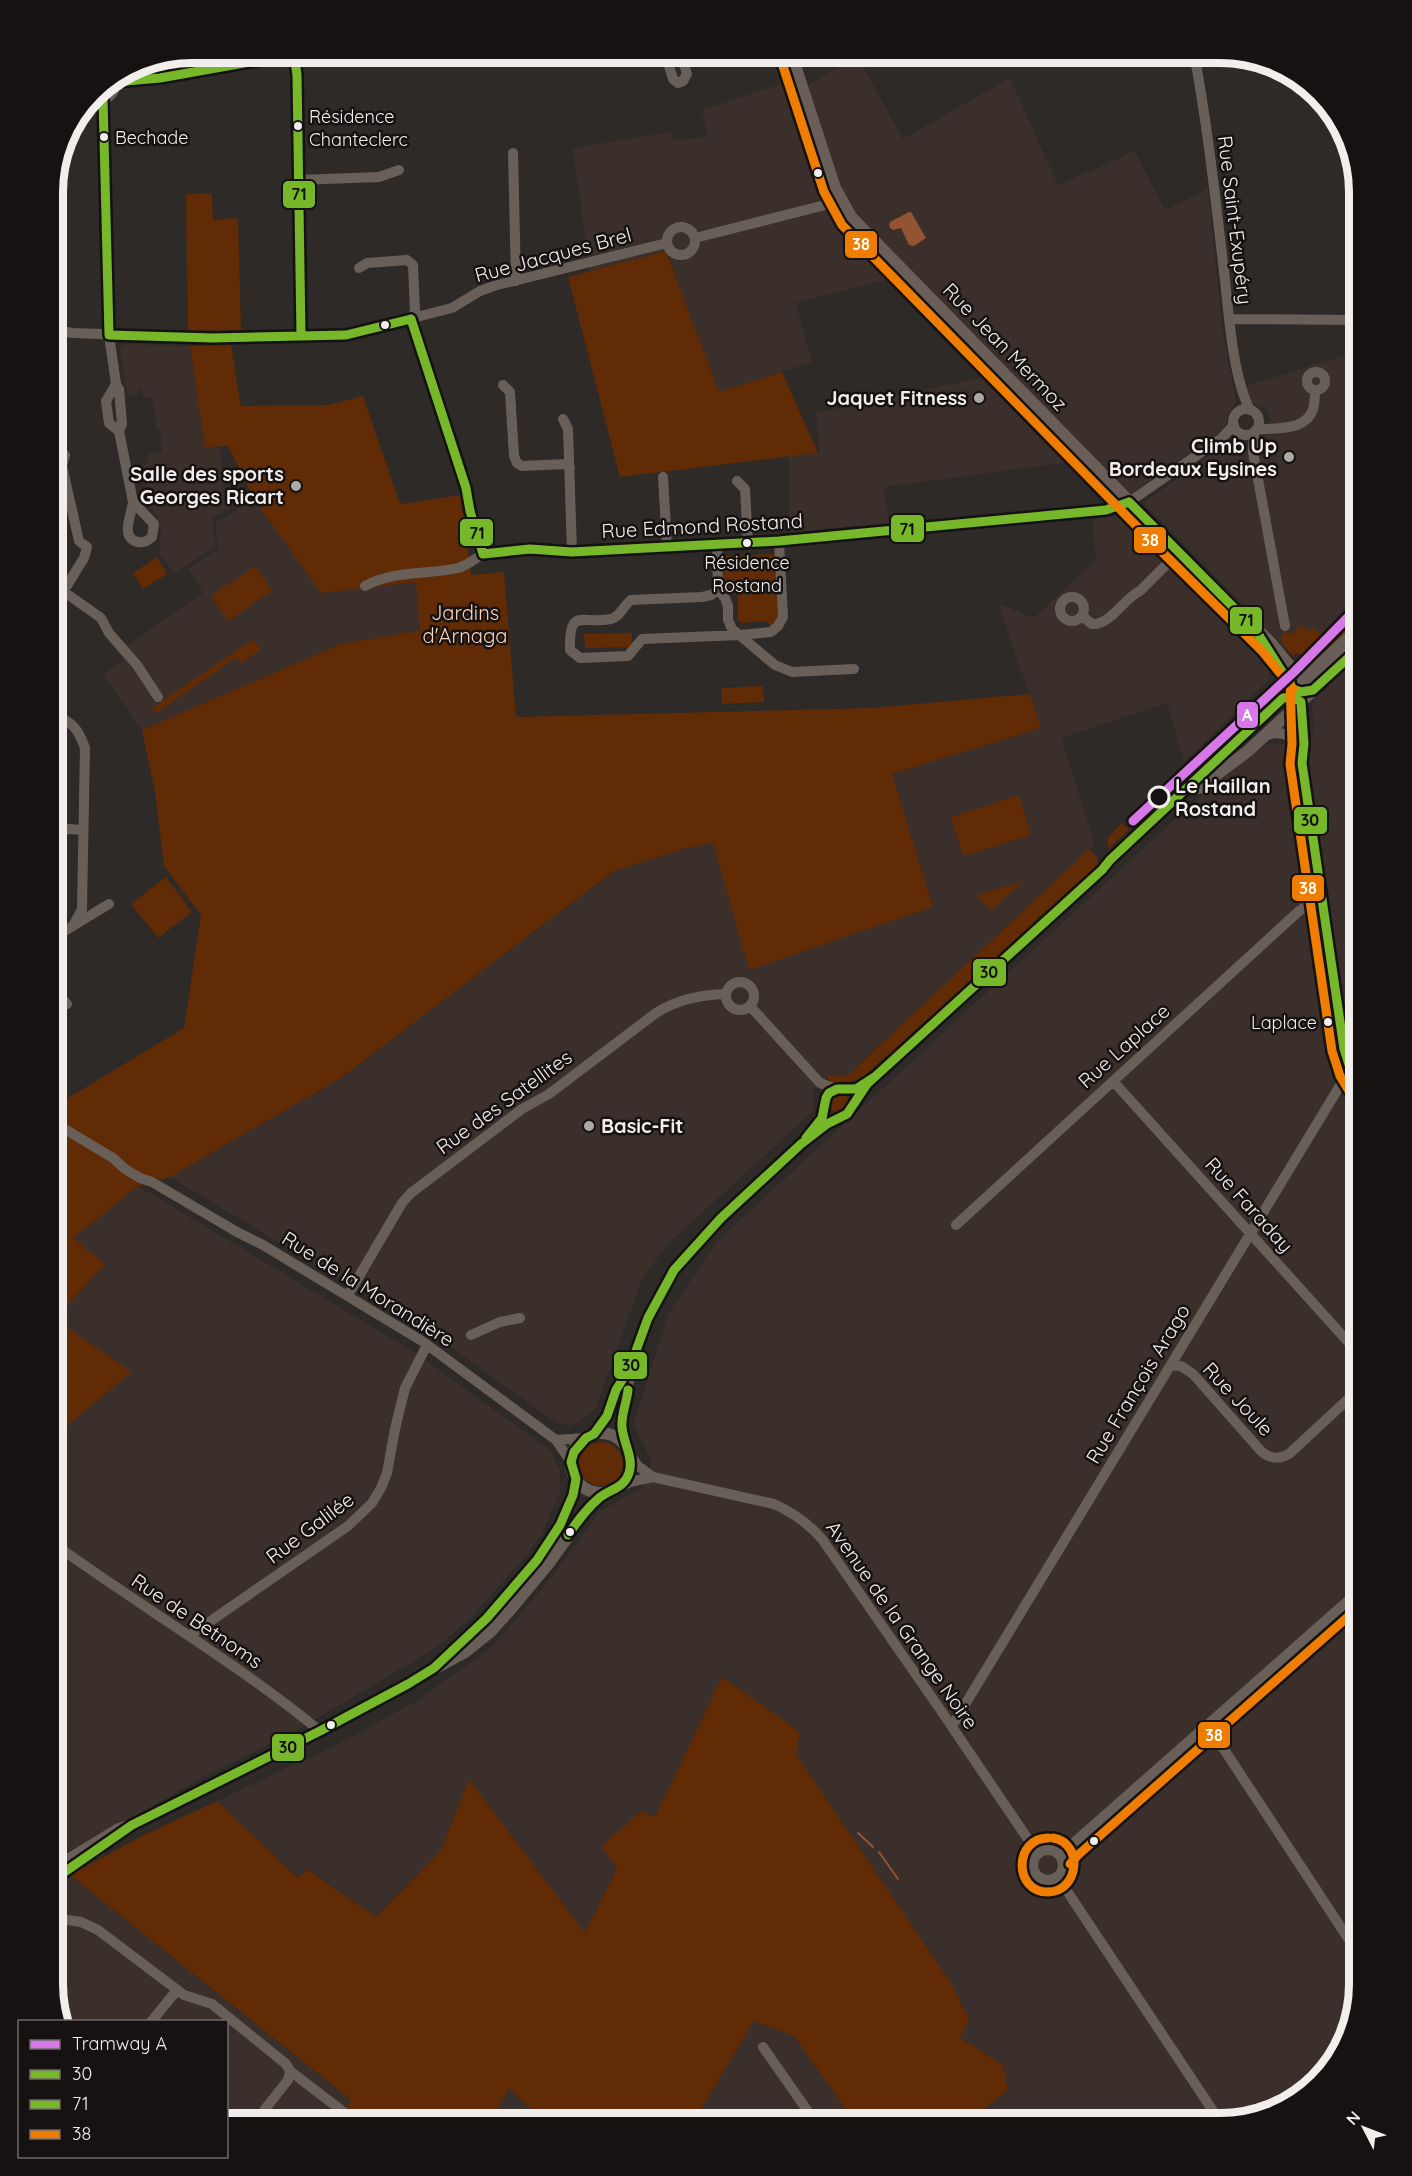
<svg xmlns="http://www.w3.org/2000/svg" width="1412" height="2176" viewBox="0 0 1412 2176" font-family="Quicksand,sans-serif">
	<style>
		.built { fill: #3a2f2a }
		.green { fill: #602b05 }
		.water { fill: #925432 }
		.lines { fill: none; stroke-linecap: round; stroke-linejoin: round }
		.stream { stroke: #925432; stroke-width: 2 }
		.minor { stroke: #685f59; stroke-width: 10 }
		.major { stroke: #695f58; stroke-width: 12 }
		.bus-1-casing { stroke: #151211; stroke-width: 14 }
		.bus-2-casing { stroke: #151211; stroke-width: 14 }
		.bus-3-casing { stroke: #151211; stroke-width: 14 }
		.bus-1 { stroke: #76b82a; stroke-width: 9 }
		.bus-2 { stroke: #76b82a; stroke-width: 9 }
		.bus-3 { stroke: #ee7d01; stroke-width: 9 }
		.tram-1-casing { stroke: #151211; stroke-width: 14 }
		.tram-1 { stroke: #d778e8; stroke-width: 9 }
		.bus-dot { fill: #f2eeec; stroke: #151211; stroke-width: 2 }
		.poi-dot { fill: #ada9a7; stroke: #151211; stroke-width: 2 }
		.stop-dot { fill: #151211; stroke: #f2eeec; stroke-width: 3 }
		.labels { text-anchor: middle; stroke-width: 5; stroke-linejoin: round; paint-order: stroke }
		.bus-label { font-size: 18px; fill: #f2eeec; stroke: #151211; text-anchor: start }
		.street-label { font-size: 20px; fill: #f2eeec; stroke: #151211 }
		.poi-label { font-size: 20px; font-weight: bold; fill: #f2eeec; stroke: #151211; text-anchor: end }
		.park-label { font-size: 20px; fill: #fcd3bf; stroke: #151211 }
		.stop-label { font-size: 20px; font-weight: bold; fill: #f2eeec; stroke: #151211; text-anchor: start }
		.rim { fill: none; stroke: #f2eeec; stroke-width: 8 }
		.line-badge { stroke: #151211; stroke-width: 2 }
		.badge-label { font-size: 16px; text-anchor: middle; font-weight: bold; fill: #fff }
		.pale-badge-label { font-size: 16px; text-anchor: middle; font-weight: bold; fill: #111 }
	</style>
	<rect width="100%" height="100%" fill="#2d2a28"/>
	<path class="built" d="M 858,57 L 903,139 L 1010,78 L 1058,185 L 1135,151 L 1165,210 L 1208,188 L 1222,326 L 1236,402 L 1228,415 L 1225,429 L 1132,493 L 1116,498 L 1078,461 L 884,487 L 889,523 L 790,532 L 789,456 L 820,453 L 816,413 L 995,375 L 896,277 L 796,303 L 812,362 L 719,393 L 666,251 L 590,272 L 573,148 L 669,132 L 675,141 L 707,136 L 702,110 L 792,80 L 797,91 Z
		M 125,344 L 190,346 L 205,447 L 218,446 L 221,455 L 224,501 L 229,501 L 230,509 L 213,517 L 215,547 L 174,574 L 159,553 L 161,527 L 158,518 L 151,508 L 142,465 L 148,464 L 147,454 L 162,452 L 160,430 L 157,430 L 152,397 L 144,399 L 142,389 L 139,390 L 140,394 L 128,396 L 120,349 Z
		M 1359,351 L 1359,592 L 1313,644 L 1301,655 L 1297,653 L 1293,656 L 1143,503 L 1230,441 L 1244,448 L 1259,445 L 1268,432 L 1271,419 L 1264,408 L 1252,403 L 1246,386 Z
		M 254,499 L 284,538 L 418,579 L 423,634 L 341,644 L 142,730 L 103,674 L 124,660 L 106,637 L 111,631 L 128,645 L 203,593 L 188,569 L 219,549 L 215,523 Z
		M 1133,514 L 1198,579 L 1257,647 L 1268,662 L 1269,680 L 1184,762 L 1167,703 L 1061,738 L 1095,844 L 847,1076 L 828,1076 L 813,1092 L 813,1111 L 667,1245 L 642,1280 L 595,1410 L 571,1427 L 555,1422 L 429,1332 L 170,1177 L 341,1078 L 614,871 L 687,848 L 713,843 L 933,907 L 891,774 L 1041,728 L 998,603 L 1034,618 L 1096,559 L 1092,519 Z
		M 1359,656 L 1359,1985 L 1341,2054 L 1282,2109 L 1220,2123 L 980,2123 L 984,2109 L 1008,2090 L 1003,2065 L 960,2038 L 969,2020 L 951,1983 L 796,1754 L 722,1677 L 655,1818 L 617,1868 L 585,1934 L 469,1779 L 441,1850 L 376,1917 L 308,1869 L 298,1878 L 217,1801 L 346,1740 L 418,1700 L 491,1648 L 553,1576 L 600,1511 L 643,1487 L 652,1462 L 633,1424 L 670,1311 L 717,1241 L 1207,790 L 1267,744 L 1289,744 L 1314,738 L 1312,705 L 1315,697 Z
		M 138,1186 L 414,1352 L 550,1450 L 560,1471 L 560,1493 L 541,1535 L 525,1557 L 470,1619 L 436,1648 L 294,1732 L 205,1776 L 132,1818 L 53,1859 L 53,1572 L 58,1568 L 53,1562 L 53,1437 L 131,1372 L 55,1319 L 104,1264 L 72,1238 Z
		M 70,1875 L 351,2100 L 342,2123 L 227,2123 L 226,2022 L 61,2021 L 53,1984 L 53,1888 Z
		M 754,2021 L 794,2036 L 855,2123 L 693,2123 Z
		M 509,2088 L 546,2123 L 489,2123 Z"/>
	<path class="green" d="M 212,193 L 213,220 L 238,218 L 241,330 L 188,331 L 186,194 Z
		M 666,251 L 719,392 L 782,372 L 818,453 L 620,477 L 568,277 Z
		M 231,345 L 241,406 L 328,405 L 363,396 L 400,504 L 461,495 L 471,575 L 504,572 L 516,717 L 871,708 L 1030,694 L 1041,728 L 892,774 L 933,907 L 749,970 L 713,843 L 687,848 L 614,871 L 341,1078 L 170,1177 L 138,1186 L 73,1238 L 105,1264 L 55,1319 L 132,1372 L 53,1437 L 53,1107 L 184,1028 L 201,915 L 164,866 L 155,792 L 142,730 L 341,644 L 420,631 L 416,582 L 321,593 L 254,499 L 228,446 L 205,447 L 190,346 Z
		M 775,554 L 778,620 L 773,627 L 765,621 L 741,623 L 738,620 L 738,594 L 728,594 L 723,585 L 722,556 Z
		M 157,557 L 167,574 L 143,589 L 133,573 Z
		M 256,566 L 272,591 L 228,621 L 211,596 Z
		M 1359,609 L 1359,623 L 1312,666 L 1308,662 Z
		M 1300,625 L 1308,631 L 1312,627 L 1321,635 L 1301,655 L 1297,653 L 1293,656 L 1282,643 L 1281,634 L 1292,634 Z
		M 632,633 L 632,647 L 585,648 L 584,634 Z
		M 253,639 L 261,650 L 241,663 L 236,658 L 156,713 L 152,708 Z
		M 763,686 L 764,702 L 722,704 L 721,688 Z
		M 1263,704 L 1267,707 L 1197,777 L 1191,770 Z
		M 1019,795 L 1031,835 L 963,856 L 951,817 Z
		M 1122,823 L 1129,830 L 1108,849 L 1108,837 Z
		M 1089,849 L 1098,858 L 1098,866 L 860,1080 L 833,1083 L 827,1078 L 828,1076 L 847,1076 Z
		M 166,877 L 192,912 L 158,938 L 131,904 Z
		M 1023,881 L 991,911 L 977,896 L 978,895 Z
		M829 1103a10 10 0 1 1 20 0a10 10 0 1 1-20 0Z
		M579 1464a22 22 0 1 1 44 0a22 22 0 1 1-44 0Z
		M 722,1677 L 800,1732 L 796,1754 L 951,1983 L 969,2020 L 960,2038 L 1003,2065 L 1008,2090 L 984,2109 L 980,2123 L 855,2123 L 794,2036 L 754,2021 L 693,2123 L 546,2123 L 509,2088 L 489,2123 L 342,2123 L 351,2100 L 70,1875 L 142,1836 L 217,1801 L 298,1878 L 307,1869 L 376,1917 L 441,1850 L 469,1779 L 585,1933 L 617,1868 L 601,1846 L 642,1811 L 655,1817 Z"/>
	<path class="water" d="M 909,212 L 911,212 L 926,238 L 914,246 L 909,245 L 901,228 L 893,230 L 889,227 L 890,222 Z"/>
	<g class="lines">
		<path class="stream" d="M 858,1833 L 873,1847
			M 879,1852 L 898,1879"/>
		<path class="minor" d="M 665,53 L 673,79 L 678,83 L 683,81 L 687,74 L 682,58 L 677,53
			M 1194,53 C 1208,128 1216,204 1225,280 C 1229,317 1233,377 1250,410
			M 294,54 L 297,75 L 301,336
			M 103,99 L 109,335 L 116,384 L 119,389 L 122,424 L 119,431 L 133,502
			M 513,153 L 516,281
			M 298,180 L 379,177 L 399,170
			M667 241a14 14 0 1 1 28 0a14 14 0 1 1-28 0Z
			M 695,238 L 841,201
			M 359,268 L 367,263 L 407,260 L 413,265 L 415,311 L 411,319
			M 411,319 L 466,488 L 470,511 L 483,554 L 530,549 L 572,552 L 779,541 L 1106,510 L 1129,502 L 1222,438 L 1234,425
			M 1230,319 L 1359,320
			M 53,330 L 73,333 L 213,338 L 346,335 L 452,308 L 480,291 L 497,285 L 667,243
			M1307 381a9 9 0 1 1 18 0a9 9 0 1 1-18 0Z
			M 116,384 L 106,401 L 109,423 L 119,431
			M 503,385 L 510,392 L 514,456 L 517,463 L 522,466 L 566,464 L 570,468
			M 53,406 L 55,403
			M1233 422a13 13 0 1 1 26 0a13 13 0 1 1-26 0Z
			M 563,419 L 568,429 L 572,552
			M 1257,430 C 1275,427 1306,432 1313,409 C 1315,403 1314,396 1316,390
			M 1254,433 L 1253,452 L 1285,626
			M 663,477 L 667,546
			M 737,481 L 745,489 L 748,543
			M 133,502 L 154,524 L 152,537 C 148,541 144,543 138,542 C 119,538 132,514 133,502 Z
			M 717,544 L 718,590 L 725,598 L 728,606 L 728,620 L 732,629 L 775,665 L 792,672 L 854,669
			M 53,584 L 101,618 L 109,633 L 137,665 L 158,697
			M 365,586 C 393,570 428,575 458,568 C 467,566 476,558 483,554
			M 718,590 L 711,595 L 702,597 L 631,600 C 624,605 620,617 611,619 C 582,625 569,606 570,650 L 580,658 L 628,656 L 642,639 L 740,635 L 771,632 L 778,626 L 783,617 L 779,541
			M1060 609a12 12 0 1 1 24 0a12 12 0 1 1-24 0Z
			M 53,608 L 84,558 L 87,547 L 79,541 L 62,466 L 65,455 L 53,445
			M 1082,616 L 1092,624 C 1111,625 1123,599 1140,591 L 1179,552
			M 1293,689 L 1296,744 L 1302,763 L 1344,1049 L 1351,1071 L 1359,1085
			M 1301,702 L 1304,744 L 1302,760
			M 1294,706 L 1301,692 L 1359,637
			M 53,717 C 72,719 79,731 85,748 L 82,909 L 74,924
			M 1265,736 C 1277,731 1288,732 1296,744
			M 53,834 L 68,829 L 83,830
			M 53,938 L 109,904
			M726 996a14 14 0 1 1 28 0a14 14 0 1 1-28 0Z
			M 53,989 L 67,1004
			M 750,1006 L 820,1083 L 836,1089
			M 1113,1081 L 1359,1354
			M 53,1122 L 113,1158 L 125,1169 L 140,1178 L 152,1182 L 237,1232 L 263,1245 L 422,1341 L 556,1440 L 571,1462
			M 956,1225 L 1299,911 L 1310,904 L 1322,902
			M 348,1295 L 402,1203 L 411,1193 L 522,1109 L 549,1094 L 656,1013 C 678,999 701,995 726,994
			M 471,1335 L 500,1322 L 520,1318
			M 1171,1365 L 1181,1366 L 1193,1374 L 1261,1451 C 1270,1459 1278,1460 1289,1454 L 1359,1389
			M 556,1440 L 586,1438
			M 630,1455 L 638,1466 L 653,1477
			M 618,1488 L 630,1482 L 653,1477 L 774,1504 C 794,1513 808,1523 822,1539 L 944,1715 L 1038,1854
			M 53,1543 C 141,1607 236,1662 320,1731
			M 189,1636 L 348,1526 L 372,1503 L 381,1488 L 387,1473 L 395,1429 L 405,1388 L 427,1345
			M 1208,1725 L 1359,1955
			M 952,1726 L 1344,1079 L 1347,1074 L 1359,1065
			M1033 1865a15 15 0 1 1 30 0a15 15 0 1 1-30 0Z
			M 1061,1857 L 1069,1847 L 1359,1591
			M 1056,1878 L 1065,1888 L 1221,2123
			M 53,1918 L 81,1922 L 98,1930 L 184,1995 L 212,2004 L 286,2064 L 290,2071 L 288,2080 L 254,2123
			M 151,2022 L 177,1990
			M 763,2047 L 816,2123
			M 290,2071 L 358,2123"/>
		<path class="major" d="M 791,53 L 835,188 L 851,217 L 1164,537 L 1271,643 L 1302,681
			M 115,82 L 160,78 L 300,53
			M 91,97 C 105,103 116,94 114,79
			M 1267,650 L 1293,689
			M 1199,788 L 1248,751 L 1359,648
			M 813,1130 L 824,1114 L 824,1102 L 828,1093 L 836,1089 L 852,1090 L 867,1084
			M571 1463a30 30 0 1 1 60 0a30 30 0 1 1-60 0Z
			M 594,1434 L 607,1416 L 616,1390 L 630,1367 L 648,1318 L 674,1270 L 721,1218 L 801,1144 L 827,1124 L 847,1114 L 867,1084 L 1102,870 L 1110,860 L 1359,628
			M 624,1443 C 620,1419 627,1395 629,1370
			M 444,1659 C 494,1609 563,1553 576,1479
			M 53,1869 L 119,1829 L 132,1825 L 320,1731 L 465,1652 L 490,1632 L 510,1610 L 549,1563 L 584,1514 L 605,1493
			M 53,1880 L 100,1849"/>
		<g class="bus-1-casing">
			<path id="bus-1" d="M 806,1138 L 822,1118 L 826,1098 L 829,1093 L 837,1089 L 856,1089 L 876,1076
				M 568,1535 C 577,1522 586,1509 598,1499 C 609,1489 624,1489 629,1473 C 634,1458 623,1442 622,1427 C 621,1414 627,1402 628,1390
				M 53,1880 L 132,1825 L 320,1731 L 408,1684 L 434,1668 L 487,1618 L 537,1560 L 560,1525 L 573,1495 L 576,1479 L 571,1462 L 574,1452 L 586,1438 L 594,1434 L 607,1416 L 616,1390 L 630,1367 L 648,1318 L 674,1270 L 721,1218 L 801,1144 L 827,1124 L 847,1114 L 867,1084 L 1102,870 L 1110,860 L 1283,698 L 1293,697 L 1301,702 L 1304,744 L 1302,763 L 1344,1049 L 1351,1071 L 1359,1085"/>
		</g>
		<g class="bus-2-casing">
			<path id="bus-2" d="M 115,82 L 160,78 L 294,54 L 297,75 L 301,336
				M 103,99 L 109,335 L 213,338 L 346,335 L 411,319
				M 411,319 L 466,488 L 470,511 L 483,554 L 530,549 L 572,552 L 779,541 L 1106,510 L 1129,502
				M 1129,502 L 1255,629 L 1293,689 L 1301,692 L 1313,690 L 1359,648"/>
		</g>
		<g class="bus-3-casing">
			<path id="bus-3" d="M 780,57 L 824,192 L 842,225 L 1155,545 L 1262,651 L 1293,689
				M 1290,681 L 1292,744 L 1290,764 L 1332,1051 L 1340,1076 L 1349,1091
				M 1048,1838 C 1014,1838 1013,1892 1048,1892 C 1079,1892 1084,1843 1053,1838
				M 1070,1864 L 1078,1855 L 1359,1607"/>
		</g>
		<use href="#bus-1" class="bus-1"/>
		<use href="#bus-2" class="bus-2"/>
		<use href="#bus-3" class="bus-3"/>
		<g class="tram-1-casing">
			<path id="tram-1" d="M 1133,821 L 1294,672 L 1359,606"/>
		</g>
		<use href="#tram-1" class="tram-1"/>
	</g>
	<g class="bus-dot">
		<circle cx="298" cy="126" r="5"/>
		<circle cx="104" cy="137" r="5"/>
		<circle cx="818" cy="173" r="5"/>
		<circle cx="385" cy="325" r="5"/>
		<circle cx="747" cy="543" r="5"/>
		<circle cx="1328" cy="1022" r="5"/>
		<circle cx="570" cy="1532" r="5"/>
		<circle cx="331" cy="1725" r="5"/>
		<circle cx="1094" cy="1841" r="5"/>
	</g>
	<g class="poi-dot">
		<circle cx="979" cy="398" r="6"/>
		<circle cx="1289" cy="457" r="6"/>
		<circle cx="296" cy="486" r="6"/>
		<circle cx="589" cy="1126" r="6"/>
	</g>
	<circle class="stop-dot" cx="1159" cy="797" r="10"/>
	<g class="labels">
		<g class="bus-label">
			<text x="309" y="123">Résidence<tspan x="309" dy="23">Chanteclerc</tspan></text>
			<text x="115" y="144">Bechade</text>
			<text x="747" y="569" text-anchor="middle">Résidence<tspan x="747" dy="23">Rostand</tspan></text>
			<text x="1317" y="1029" text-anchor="end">Laplace</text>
		</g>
		<g class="street-label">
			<text transform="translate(1235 220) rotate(83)" y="7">Rue Saint-Exupéry</text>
			<text transform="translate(553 255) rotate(-15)" y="7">Rue Jacques Brel</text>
			<text transform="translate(1005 347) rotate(46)" y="7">Rue Jean Mermoz</text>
			<text transform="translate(702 526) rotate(-3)" y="7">Rue Edmond Rostand</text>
			<text transform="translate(1124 1046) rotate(-42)" y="7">Rue Laplace</text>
			<text transform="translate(504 1102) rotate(-36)" y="7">Rue des Satellites</text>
			<text transform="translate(1249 1205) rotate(48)" y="7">Rue Faraday</text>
			<text transform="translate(368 1289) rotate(32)" y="7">Rue de la Morandière</text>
			<text transform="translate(1138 1384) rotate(-59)" y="7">Rue François Arago</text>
			<text transform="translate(1238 1399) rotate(47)" y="7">Rue Joule</text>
			<text transform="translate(310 1528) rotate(-37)" y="7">Rue Galilée</text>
			<text transform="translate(197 1621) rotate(34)" y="7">Rue de Betnoms</text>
			<text transform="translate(902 1625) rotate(55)" y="7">Avenue de la Grange Noire</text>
		</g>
		<g class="poi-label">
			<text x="967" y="405">Jaquet Fitness</text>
			<text x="1277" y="453">Climb Up<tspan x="1277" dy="23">Bordeaux Eysines</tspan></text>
			<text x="284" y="481">Salle des sports<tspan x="284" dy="23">Georges Ricart</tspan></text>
			<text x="601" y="1133" text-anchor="start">Basic-Fit</text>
		</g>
		<g class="park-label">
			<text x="465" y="620">Jardins<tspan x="465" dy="23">d'Arnaga</tspan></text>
		</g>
		<g class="stop-label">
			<text x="1175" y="793">Le Haillan<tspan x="1175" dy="23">Rostand</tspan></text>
		</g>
	</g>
	<path d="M0 0H1412V2176H0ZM192 63H1220A129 129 0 0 1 1349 192V1984A129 129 0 0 1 1220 2113H192A129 129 0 0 1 63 1984V192A129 129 0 0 1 192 63Z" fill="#151211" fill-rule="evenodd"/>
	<path class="rim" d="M192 63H1220A129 129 0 0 1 1349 192V1984A129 129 0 0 1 1220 2113H192A129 129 0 0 1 63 1984V192A129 129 0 0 1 192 63Z"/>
	<g class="line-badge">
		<rect x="282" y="180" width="34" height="29" rx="6" fill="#76b82a"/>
		<rect x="844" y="230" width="34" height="29" rx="6" fill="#ee7d01"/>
		<rect x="890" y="514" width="35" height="29" rx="6" fill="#76b82a"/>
		<rect x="459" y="518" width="35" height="29" rx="6" fill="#76b82a"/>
		<rect x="1133" y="526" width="34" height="28" rx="6" fill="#ee7d01"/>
		<rect x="1229" y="606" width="34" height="29" rx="6" fill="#76b82a"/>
		<rect x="1236" y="701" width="23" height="28" rx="6" fill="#d778e8"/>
		<rect x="1293" y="806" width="35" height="29" rx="6" fill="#76b82a"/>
		<rect x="1291" y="874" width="34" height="28" rx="6" fill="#ee7d01"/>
		<rect x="972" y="958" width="35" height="29" rx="6" fill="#76b82a"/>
		<rect x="613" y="1351" width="35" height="29" rx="6" fill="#76b82a"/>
		<rect x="1197" y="1721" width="34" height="28" rx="6" fill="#ee7d01"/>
		<rect x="271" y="1733" width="34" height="29" rx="6" fill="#76b82a"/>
	</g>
	<g class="badge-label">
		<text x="861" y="250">38</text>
		<text x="1150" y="546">38</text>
		<text x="1247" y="721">A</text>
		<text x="1308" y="894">38</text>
		<text x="1214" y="1741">38</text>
	</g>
	<g class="pale-badge-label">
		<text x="299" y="200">71</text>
		<text x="907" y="535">71</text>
		<text x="477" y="539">71</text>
		<text x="1246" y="626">71</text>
		<text x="1310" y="826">30</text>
		<text x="989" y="978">30</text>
		<text x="631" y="1371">30</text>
		<text x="288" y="1753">30</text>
	</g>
	<rect x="18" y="2020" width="210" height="138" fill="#151211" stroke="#6d6a69" stroke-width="1.5"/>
	<rect x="30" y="2040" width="30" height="9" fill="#d778e8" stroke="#6d6a69" stroke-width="1.5"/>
	<text x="72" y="2050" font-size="18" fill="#f2eeec">Tramway A</text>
	<rect x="30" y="2070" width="30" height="9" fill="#76b82a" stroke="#6d6a69" stroke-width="1.5"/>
	<text x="72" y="2080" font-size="18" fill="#f2eeec">30</text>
	<rect x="30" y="2100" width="30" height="9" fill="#76b82a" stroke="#6d6a69" stroke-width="1.5"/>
	<text x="72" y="2110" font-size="18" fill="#f2eeec">71</text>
	<rect x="30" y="2130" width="30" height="9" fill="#ee7d01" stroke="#6d6a69" stroke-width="1.5"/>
	<text x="72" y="2140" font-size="18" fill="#f2eeec">38</text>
	<g transform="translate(1364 2128) rotate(312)" stroke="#151211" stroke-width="4.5" paint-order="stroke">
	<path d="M0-4.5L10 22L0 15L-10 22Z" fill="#f2eeec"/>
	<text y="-9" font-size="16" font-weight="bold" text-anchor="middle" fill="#f2eeec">N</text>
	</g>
</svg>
